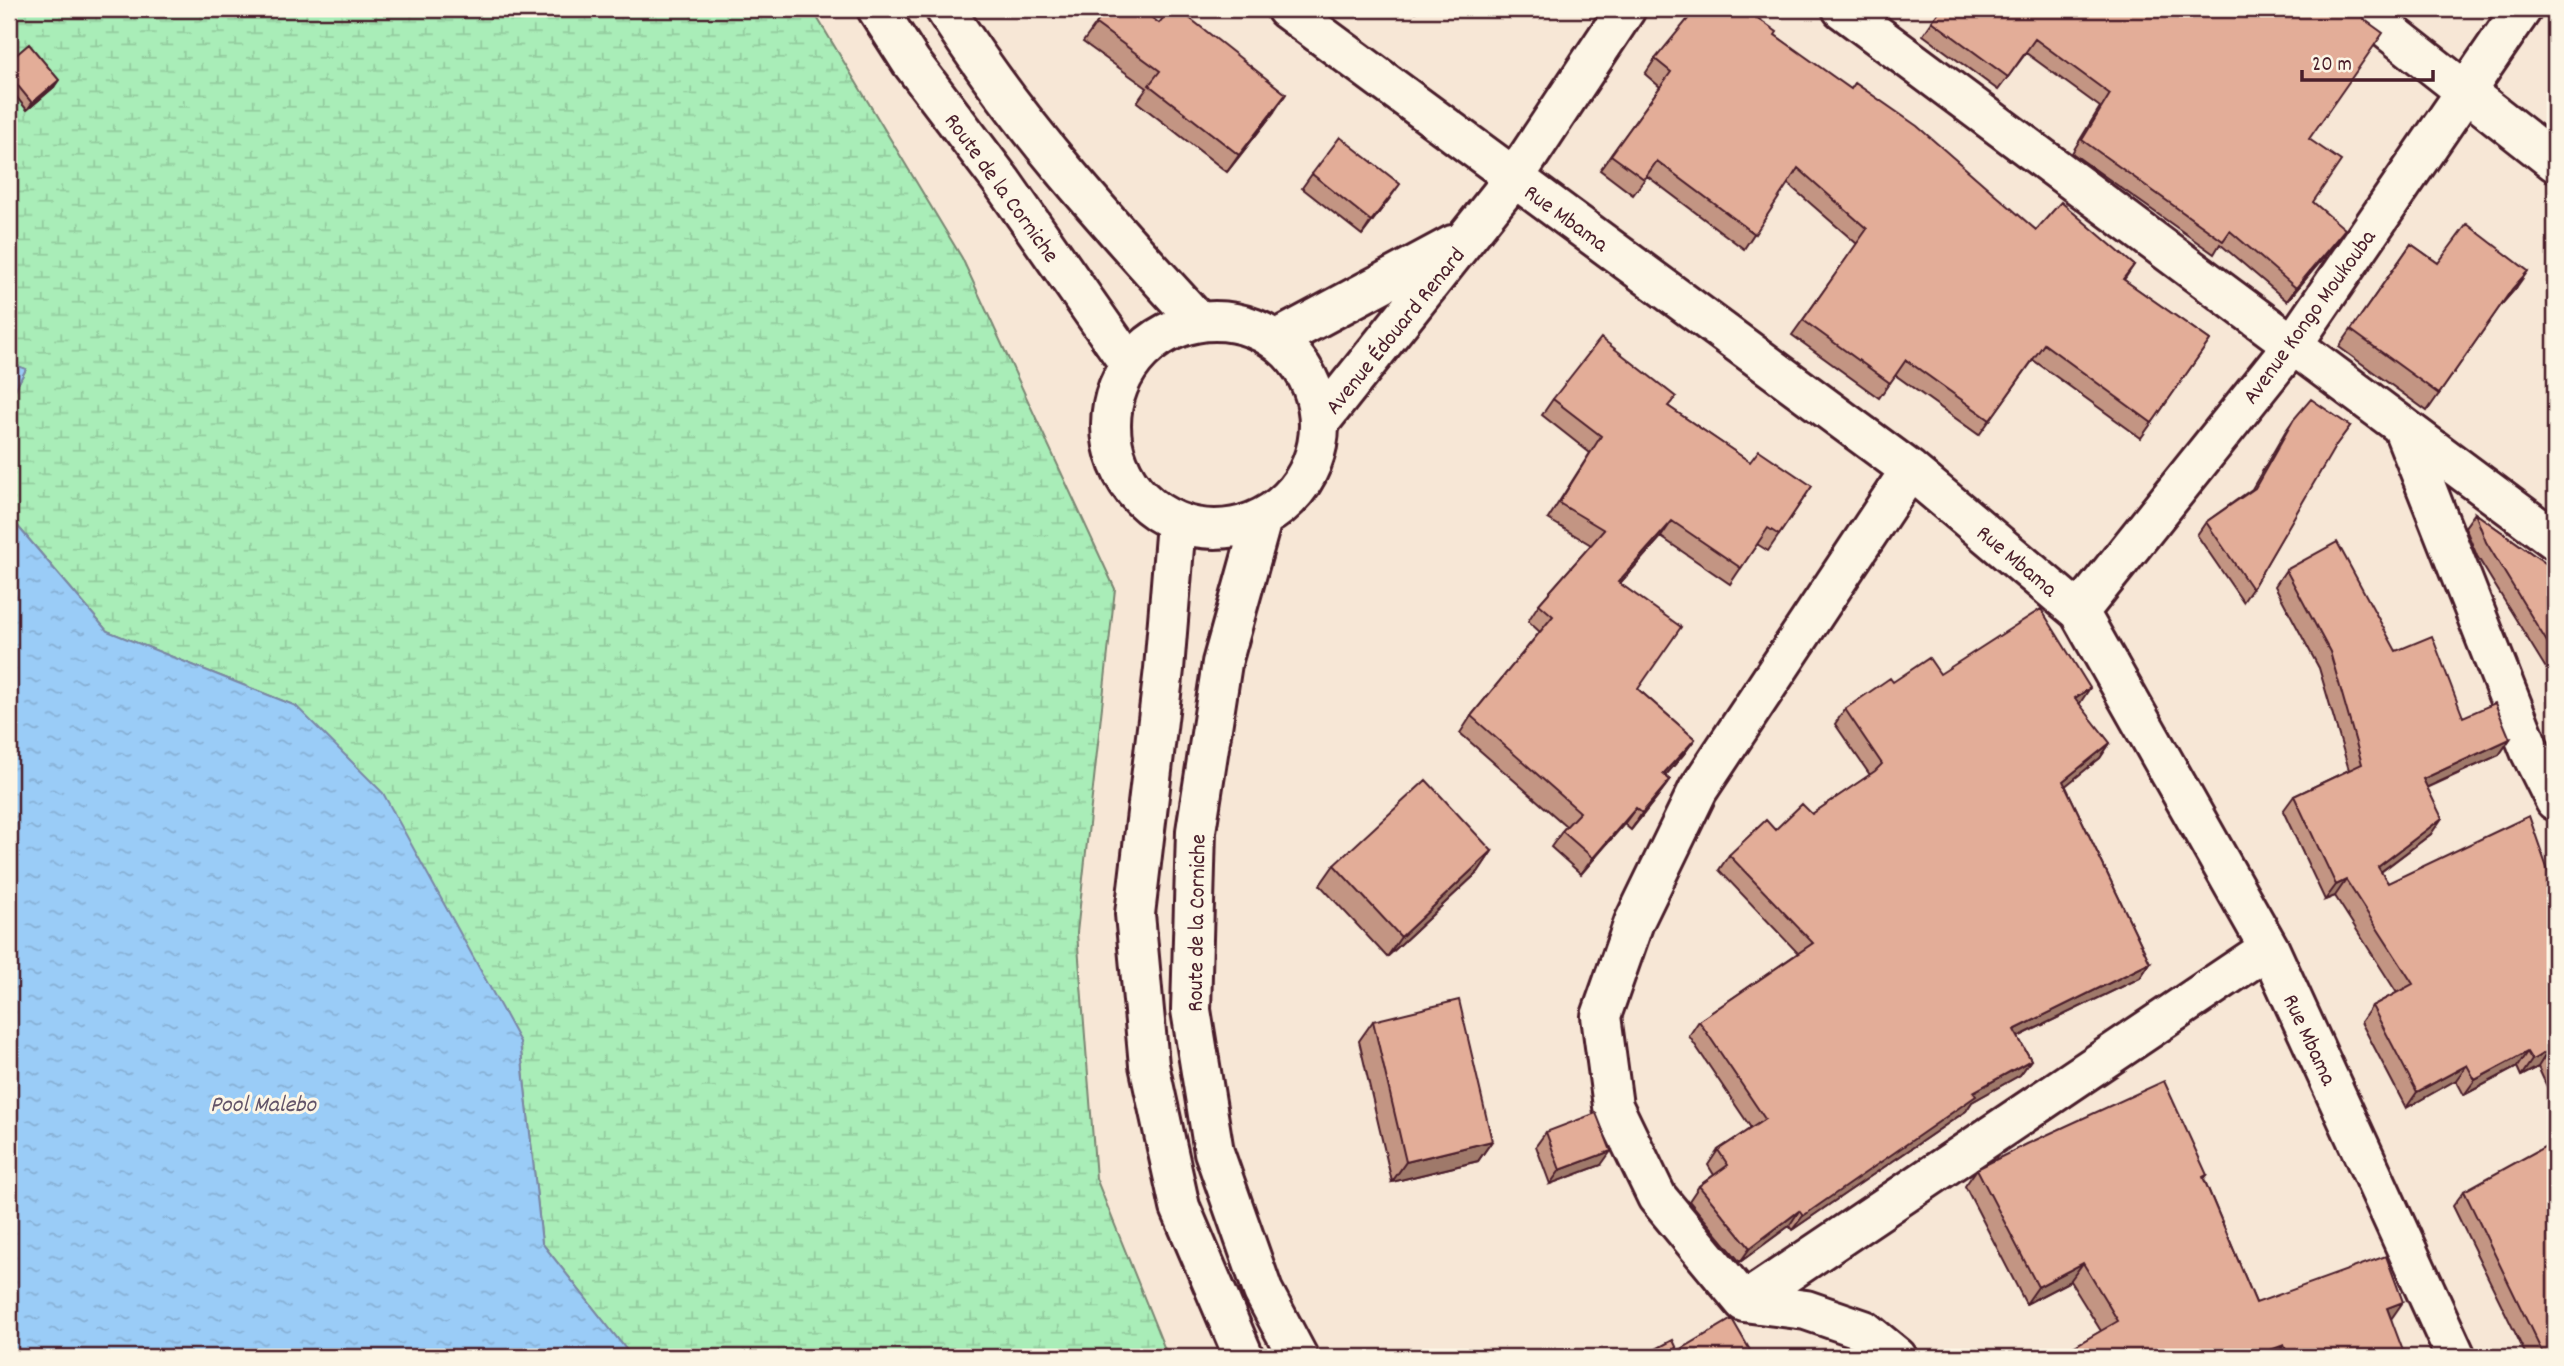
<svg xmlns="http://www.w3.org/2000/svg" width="2564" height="1366" viewBox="0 0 2564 1366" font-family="Dekko,sans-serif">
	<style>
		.wetland { fill: url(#wetland-marsh); stroke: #7a8672; stroke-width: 2 }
		.water { fill: url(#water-ripples); stroke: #7a87a5; stroke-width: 2 }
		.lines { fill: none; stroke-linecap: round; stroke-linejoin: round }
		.minor-casing { stroke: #4a1f2b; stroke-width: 44 }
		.major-casing { stroke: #4a1f2b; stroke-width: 44 }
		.minor { stroke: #fcf5e5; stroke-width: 38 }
		.major { stroke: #fcf5e5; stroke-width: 38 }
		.wall { fill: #c39583; stroke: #4a1f2b; stroke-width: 2 }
		.shaded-wall { fill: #9f796a; stroke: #4a1f2b; stroke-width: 2 }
		.building { fill: #e3ad98; stroke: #4a1f2b; stroke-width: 2 }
		.labels { text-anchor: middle; stroke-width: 6; stroke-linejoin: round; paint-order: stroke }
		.street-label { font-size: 23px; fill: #4a1f2b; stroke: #fcf5e5 }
		.water-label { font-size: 24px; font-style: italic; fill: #625368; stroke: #fcf5e5 }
	</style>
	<defs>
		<pattern id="wetland-marsh" width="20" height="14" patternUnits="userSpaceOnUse" patternTransform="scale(1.75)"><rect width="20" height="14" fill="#a9edb8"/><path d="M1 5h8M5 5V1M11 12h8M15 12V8" fill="none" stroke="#93cb9e"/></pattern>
		<pattern id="water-ripples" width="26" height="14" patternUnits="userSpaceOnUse" patternTransform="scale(1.75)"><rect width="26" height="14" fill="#9accf7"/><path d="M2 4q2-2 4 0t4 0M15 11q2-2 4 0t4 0" fill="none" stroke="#86afd4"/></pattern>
	</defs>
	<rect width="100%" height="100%" fill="#f7e7d6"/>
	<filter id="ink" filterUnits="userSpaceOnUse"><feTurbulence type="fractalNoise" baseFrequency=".0143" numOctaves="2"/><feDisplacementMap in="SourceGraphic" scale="14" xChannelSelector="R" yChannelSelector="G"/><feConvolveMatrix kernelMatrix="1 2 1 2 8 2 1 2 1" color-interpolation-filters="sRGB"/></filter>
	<g filter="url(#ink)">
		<path class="wetland" d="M 9,9 L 812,9 L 962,258 L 1115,589 L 1077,933 L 1096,1178 L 1168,1357 L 632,1357 L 542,1243 L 520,1042 L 296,706 L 107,631 L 9,516 L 9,401 L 26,369 L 9,363 Z"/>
		<path class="water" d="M 9,363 L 26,369 L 9,401 Z
			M 9,516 L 107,631 L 296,706 L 383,793 L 520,1042 L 542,1243 L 632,1357 L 9,1357 Z"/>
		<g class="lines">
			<g class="minor-casing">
				<path id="minor" d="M 1286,9 L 1910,470 L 2079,612 L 2269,948 L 2456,1357
					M 1842,9 L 2555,540
					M 2361,9 L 2555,162
					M 1276,340 L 1453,245
					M 1320,422 L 1514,178 L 1626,9
					M 2402,426 L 2530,751 L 2555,801
					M 2079,612 L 2293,344 L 2522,9
					M 1744,1302 L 2269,948
					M 1897,1357 L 1864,1330 L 1806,1310 L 1744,1302 L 1657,1197 L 1613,1106 L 1601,1016 L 1634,922 L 1698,790 L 1910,470"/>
			</g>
			<g class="major-casing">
				<path id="major" d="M 877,9 L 911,62 L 1002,182 L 1130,365
					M 945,9 C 1017,123 1108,223 1199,322
					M1111 425a104 104 0 1 1 208 0a104 104 0 1 1-208 0Z
					M 1262,519 L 1222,663 L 1196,831 L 1191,1010 L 1214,1152 L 1263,1291 L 1298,1357
					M 1176,523 L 1164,669 L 1135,914 L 1149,1065 L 1180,1207 L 1244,1357"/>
			</g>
			<use href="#minor" class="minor"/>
			<use href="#major" class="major"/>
		</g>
		<path class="wall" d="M 1107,9 L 1274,112 L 1227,172 L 1137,102 L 1147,88 L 1083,42 Z
			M 1410,9 L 1419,9 L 1415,13 Z
			M 1941,9 L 2355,9 L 2309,139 L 2313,202 L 2336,243 L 2287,301 L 2220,244 L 2214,254 L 2072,153 L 2100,107 L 2026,53 L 1998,90 L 1923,35 Z
			M 1775,35 L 2036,230 L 2134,265 L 2124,280 L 2210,340 L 2141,438 L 2033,360 L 1979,435 L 1895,375 L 1879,398 L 1792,335 L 1857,244 L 1787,183 L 1744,249 L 1647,176 L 1633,195 L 1600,170 L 1660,87 L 1645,74 L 1655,59 Z
			M 9,61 L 54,87 L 27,110 L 9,88 Z
			M 1312,174 L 1390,198 L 1362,235 L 1302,188 Z
			M 2411,244 L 2438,263 L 2516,288 L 2501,305 L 2427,411 L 2339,347 Z
			M 1553,399 L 1669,407 L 1750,462 L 1812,486 L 1768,551 L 1757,544 L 1730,584 L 1661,537 L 1620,583 L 1638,689 L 1695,739 L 1683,755 L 1665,776 L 1670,780 L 1658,796 L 1631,830 L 1624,824 L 1581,874 L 1551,847 L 1566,826 L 1460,733 L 1471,716 L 1540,632 L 1528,621 L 1539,604 L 1591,545 L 1548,519 L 1590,453 L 1542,415 Z
			M 2294,419 L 2350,426 L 2332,450 L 2252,589 L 2243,602 L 2197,535 L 2206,522 L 2252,489 L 2285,432 Z
			M 2475,513 L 2555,570 L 2555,683 L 2477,556 L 2465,527 Z
			M 2286,570 L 2396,651 L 2463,717 L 2510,739 L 2499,755 L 2427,788 L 2431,834 L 2381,872 L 2388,883 L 2555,891 L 2555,1104 L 2538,1067 L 2521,1076 L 2517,1067 L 2464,1095 L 2456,1080 L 2406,1108 L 2361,1022 L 2372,1006 L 2397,993 L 2335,896 L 2325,900 L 2283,811 L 2294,796 L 2349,770 L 2319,668 L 2275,586 Z
			M 1940,674 L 2080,703 L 2079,704 L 2110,743 L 2100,758 L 2065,785 L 2150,963 L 2140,978 L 2018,1037 L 2031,1060 L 2020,1075 L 1972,1102 L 1966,1111 L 1792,1230 L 1789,1226 L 1740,1262 L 1689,1201 L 1699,1186 L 1714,1175 L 1708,1165 L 1718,1150 L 1751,1128 L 1689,1036 L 1699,1021 L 1798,953 L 1719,870 L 1729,855 L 1775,830 L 1812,814 L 1870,775 L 1835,724 L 1845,709 L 1893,682 Z
			M 1492,851 L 1478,872 L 1387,957 L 1320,885 L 1334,865 Z
			M 1373,1021 L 1492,1141 L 1478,1161 L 1392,1182 L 1359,1041 Z
			M 1546,1132 L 1601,1165 L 1550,1184 L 1536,1146 Z
			M 1977,1169 L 2207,1175 L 2204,1179 L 2256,1303 L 2391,1319 L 2399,1357 L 2056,1357 L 2101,1331 L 2070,1281 L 2026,1304 L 1965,1186 Z
			M 2464,1191 L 2555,1357 L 2527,1357 L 2453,1206 Z"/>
		<path class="shaded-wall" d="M 59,80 L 54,87 L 27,110 L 32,103 Z
			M 1286,94 L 1274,112 L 1227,172 L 1239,155 Z
			M 1400,184 L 1390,198 L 1362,235 L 1371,221 Z
			M 2345,229 L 2336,243 L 2287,301 L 2296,288 Z
			M 2528,271 L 2516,288 L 2500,306 L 2512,289 Z
			M 1672,521 L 1661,537 L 1607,598 L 1618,582 Z
			M 2090,688 L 2080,703 L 2064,713 L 2075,698 Z
			M 1695,739 L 1683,755 L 1652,791 L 1663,774 Z
			M 2510,739 L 2499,755 L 2412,794 L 2423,779 Z
			M 2110,743 L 2100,758 L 2053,796 L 2063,781 Z
			M 1670,780 L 1658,796 L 1631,830 L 1642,813 Z
			M 1636,808 L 1624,824 L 1581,874 L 1593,858 Z
			M 2442,818 L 2431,834 L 2367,882 L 2378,867 Z
			M 1492,851 L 1478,872 L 1387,957 L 1401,937 Z
			M 2346,880 L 2335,896 L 2325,900 L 2336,885 Z
			M 2150,963 L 2140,978 L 2003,1044 L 2014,1030 Z
			M 2548,1051 L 2538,1067 L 2521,1076 L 2532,1060 Z
			M 2527,1052 L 2517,1067 L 2464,1095 L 2475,1080 Z
			M 2031,1060 L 2020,1075 L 1972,1102 L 1966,1111 L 1792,1230 L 1803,1216 L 1973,1092 Z
			M 2467,1065 L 2456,1080 L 2406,1108 L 2417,1092 Z
			M 1492,1141 L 1478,1161 L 1392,1182 L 1406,1162 Z
			M 1611,1151 L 1601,1165 L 1550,1184 L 1560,1170 Z
			M 1799,1211 L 1789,1226 L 1740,1262 L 1750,1248 Z
			M 2083,1263 L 2070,1281 L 2026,1304 L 2038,1287 Z
			M 2403,1302 L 2391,1319 L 2387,1308 Z
			M 2284,1345 L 2276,1357 L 2251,1357 Z
			M 2403,1351 L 2399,1357 L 2387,1357 Z"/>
		<path class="building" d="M 1107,9 L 1140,9 L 1159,23 L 1170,9 L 1178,9 L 1286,94 L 1239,155 L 1149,85 L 1160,71 L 1096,24 Z
			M 1696,9 L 1745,9 L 1777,32 L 1775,35 L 1851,89 L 1855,83 L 1917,126 L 2036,230 L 2061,202 L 2134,265 L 2123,279 L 2210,340 L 2152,423 L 2044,344 L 1990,420 L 1906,360 L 1890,383 L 1803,320 L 1867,229 L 1798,168 L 1755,234 L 1657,161 L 1644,179 L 1611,155 L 1671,72 L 1655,59 Z
			M 1941,9 L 2355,9 L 2365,20 L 2383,33 L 2309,139 L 2341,161 L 2313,202 L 2345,229 L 2296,288 L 2230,231 L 2223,241 L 2082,140 L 2110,94 L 2035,39 L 2008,77 L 1932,21 Z
			M 29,44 L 59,80 L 32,103 L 9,75 L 9,61 Z
			M 1340,137 L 1400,184 L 1371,221 L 1312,174 Z
			M 2467,224 L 2528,271 L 2512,289 L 2439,394 L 2351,330 L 2411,244 L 2438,263 Z
			M 1601,338 L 1676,397 L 1668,406 L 1750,462 L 1759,450 L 1812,486 L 1779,535 L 1768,528 L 1741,568 L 1672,521 L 1618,582 L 1681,627 L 1638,689 L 1695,739 L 1663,774 L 1670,780 L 1642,813 L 1636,808 L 1593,858 L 1562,831 L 1580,812 L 1471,716 L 1553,616 L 1539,604 L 1604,530 L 1559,503 L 1601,436 L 1553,399 Z
			M 2311,399 L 2350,426 L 2336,445 L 2252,589 L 2206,522 L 2255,488 L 2294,419 Z
			M 2475,513 L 2555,570 L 2555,655 L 2486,542 Z
			M 2337,542 L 2396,651 L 2432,636 L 2463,717 L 2495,703 L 2510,739 L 2423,779 L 2442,818 L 2378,867 L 2388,883 L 2529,816 L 2555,891 L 2555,1066 L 2548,1051 L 2532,1060 L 2527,1052 L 2475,1080 L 2467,1065 L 2417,1092 L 2372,1006 L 2413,984 L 2346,880 L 2336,885 L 2294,796 L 2362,764 L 2330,652 L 2286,570 Z
			M 2041,609 L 2090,688 L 2075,698 L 2110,743 L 2063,781 L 2150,963 L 2014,1030 L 2031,1060 L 1973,1092 L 1976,1096 L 1803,1216 L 1799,1211 L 1750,1248 L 1699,1186 L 1728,1165 L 1718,1150 L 1765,1119 L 1699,1021 L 1813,943 L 1729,855 L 1766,820 L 1775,830 L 1802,804 L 1812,814 L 1875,771 L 1882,764 L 1845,709 L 1890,678 L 1893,682 L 1929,658 L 1940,674 Z
			M 1426,780 L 1492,851 L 1401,937 L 1334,865 Z
			M 1459,1000 L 1492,1141 L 1406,1162 L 1373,1021 Z
			M 2164,1081 L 2207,1175 L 2203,1177 L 2256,1303 L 2386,1256 L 2403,1302 L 2387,1308 L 2403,1351 L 2387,1357 L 2289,1357 L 2284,1345 L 2251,1357 L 2056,1357 L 2118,1321 L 2083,1263 L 2038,1287 L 1977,1169 L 2027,1144 Z
			M 1596,1113 L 1611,1151 L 1560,1170 L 1546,1132 Z
			M 2555,1141 L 2555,1357 L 2552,1357 L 2550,1353 L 2544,1356 L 2464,1191 Z
			M 1732,1319 L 1754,1357 L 1641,1357 L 1673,1340 L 1678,1351 Z"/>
	</g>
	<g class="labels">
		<g class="street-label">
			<text transform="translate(1003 187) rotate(54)" y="8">Route de la Corniche</text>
			<text transform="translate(1567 217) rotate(36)" y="8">Rue Mbama</text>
			<text transform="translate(2308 316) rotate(-54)" y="8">Avenue Kongo Moukouba</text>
			<text transform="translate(1394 330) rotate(-51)" y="8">Avenue Édouard Renard</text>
			<text transform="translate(2018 560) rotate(40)" y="8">Rue Mbama</text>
			<text transform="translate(1195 923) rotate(-89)" y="8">Route de la Corniche</text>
			<text transform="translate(2311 1039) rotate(65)" y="8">Rue Mbama</text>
		</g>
		<g class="water-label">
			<text x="263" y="1111">Pool Malebo</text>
		</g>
	</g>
	<rect width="2564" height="1366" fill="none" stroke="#fcf5e5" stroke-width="35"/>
	<rect x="18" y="18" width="2529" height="1331" fill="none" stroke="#4a1f2b" stroke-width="2.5" filter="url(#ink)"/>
	<path d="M2302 70v10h131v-10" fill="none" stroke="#4a1f2b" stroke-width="3.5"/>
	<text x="2312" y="70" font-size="21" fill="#4a1f2b" stroke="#fcf5e5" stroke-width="5" paint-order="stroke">20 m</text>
</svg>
